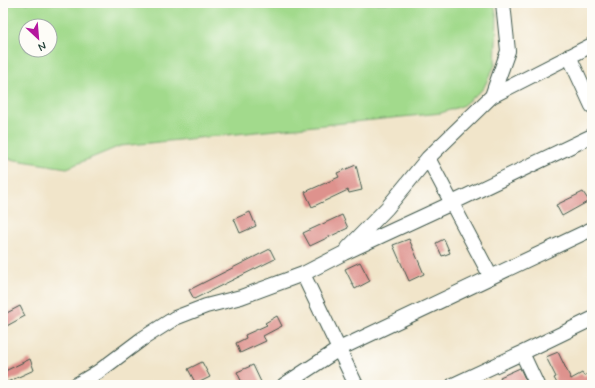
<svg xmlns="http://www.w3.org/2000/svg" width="595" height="388" viewBox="0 0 595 388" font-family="Mynerve,sans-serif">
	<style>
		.green { fill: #a2da8c; stroke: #608c60; fill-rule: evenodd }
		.building { fill: #de928d }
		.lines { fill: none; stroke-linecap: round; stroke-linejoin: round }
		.minor-casing { stroke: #3e564a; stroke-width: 16 }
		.minor { stroke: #fff; stroke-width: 14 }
	</style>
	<rect width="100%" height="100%" fill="#fdfcf7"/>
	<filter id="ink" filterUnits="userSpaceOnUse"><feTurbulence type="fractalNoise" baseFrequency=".025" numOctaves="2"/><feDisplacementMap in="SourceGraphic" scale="8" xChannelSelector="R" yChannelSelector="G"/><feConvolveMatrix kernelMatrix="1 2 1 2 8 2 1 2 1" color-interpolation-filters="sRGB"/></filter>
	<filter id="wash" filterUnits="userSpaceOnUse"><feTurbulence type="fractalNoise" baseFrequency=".012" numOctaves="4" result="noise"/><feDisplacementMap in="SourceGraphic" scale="16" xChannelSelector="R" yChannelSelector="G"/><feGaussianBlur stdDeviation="0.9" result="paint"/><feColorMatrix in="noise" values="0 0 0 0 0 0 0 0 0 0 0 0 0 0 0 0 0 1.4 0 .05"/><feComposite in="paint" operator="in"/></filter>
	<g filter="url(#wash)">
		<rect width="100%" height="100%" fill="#f1e5ca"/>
		<path class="green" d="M 3,3 L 494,3 L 497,19 L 495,65 L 483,89 L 462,106 L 441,113 L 120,146 L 67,168 L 3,158 ZM 26,26 L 50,26 L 50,50 L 26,50 Z"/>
		<g id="blocks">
			<path class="building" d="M 356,165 L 362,190 L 349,193 L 348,190 L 312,207 L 305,192 L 339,177 L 337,173 Z
				M 583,192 L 589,201 L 562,216 L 556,205 Z
				M 250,212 L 256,226 L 240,233 L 234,219 Z
				M 342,215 L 348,228 L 310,246 L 303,233 Z
				M 409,239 L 424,274 L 409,281 L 393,245 Z
				M 444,239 L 450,253 L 442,256 L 436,243 Z
				M 270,249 L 275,259 L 194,299 L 189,290 Z
				M 360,262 L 370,281 L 355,289 L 345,269 Z
				M 20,306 L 25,316 L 3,328 L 3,315 Z
				M 277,316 L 282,326 L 263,336 L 266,341 L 240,353 L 236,343 L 246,338 L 245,335 L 267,325 L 265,323 Z
				M 558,352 L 571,379 L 582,373 L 584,376 L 592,371 L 592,383 L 588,385 L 558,385 L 554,378 L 556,377 L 546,357 Z
				M 30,359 L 34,370 L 3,384 L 3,372 Z
				M 202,362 L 210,377 L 196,384 L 188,369 Z
				M 253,365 L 261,382 L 254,385 L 243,385 L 237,372 Z
				M 520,368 L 528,385 L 503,385 L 500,377 Z"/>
		</g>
	</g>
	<g filter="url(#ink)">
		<use href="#blocks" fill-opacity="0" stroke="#3e564a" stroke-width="1"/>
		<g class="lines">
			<g class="minor-casing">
				<path id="minor" d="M 569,56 L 592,106
					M 492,96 L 592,45
					M 428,158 L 491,277
					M 348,248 L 387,208 L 428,158 L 492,96 L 508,51 L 503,3
					M 303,274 L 356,385
					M 522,353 L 537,385
					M 76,385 L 98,372 L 142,339 L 175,318 L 206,306 L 241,297 L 303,274 L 344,253 L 452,203 L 592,136
					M 284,385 L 339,349 L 592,229
					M 453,385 L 522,353 L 592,319"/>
			</g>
			<use href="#minor" class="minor"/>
		</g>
	</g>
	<rect width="595" height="388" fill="none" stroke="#fdfcf7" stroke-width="16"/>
	<g transform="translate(38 38) rotate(154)"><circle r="19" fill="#fdfcf7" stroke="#a4b0a9"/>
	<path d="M0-3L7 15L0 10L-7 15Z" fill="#b5179e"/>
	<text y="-6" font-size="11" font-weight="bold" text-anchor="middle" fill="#1f3d34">N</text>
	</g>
</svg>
